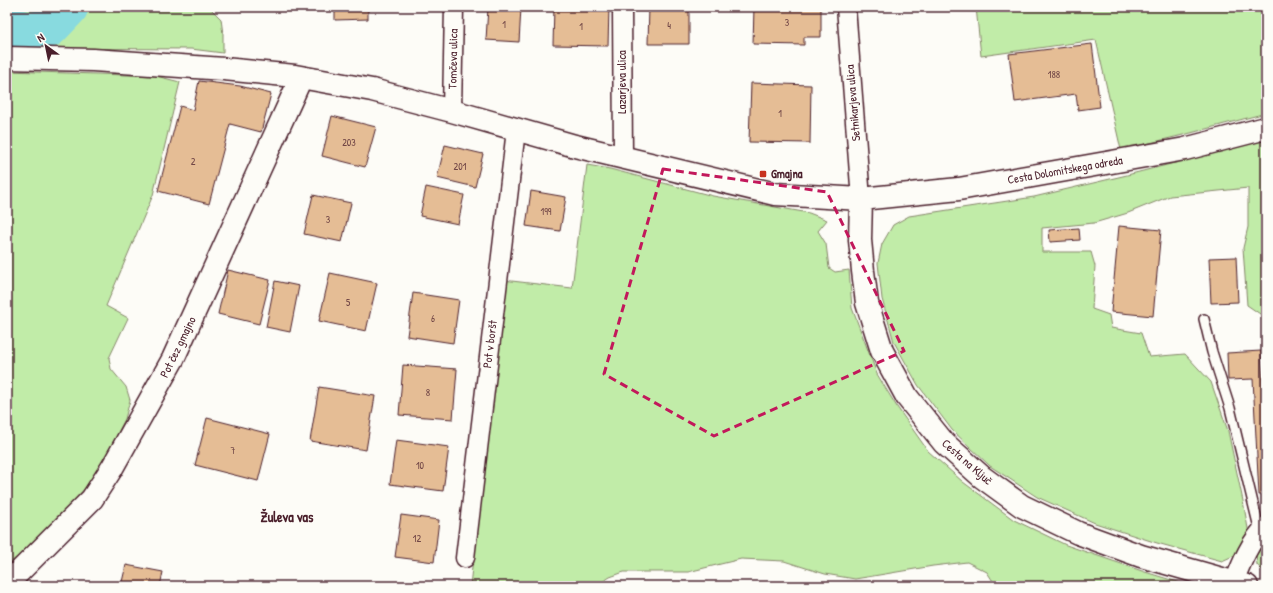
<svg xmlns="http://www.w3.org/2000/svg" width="1273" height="593" viewBox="0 0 1273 593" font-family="'Patrick Hand',sans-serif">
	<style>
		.green { fill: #c1eca8; stroke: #86866a }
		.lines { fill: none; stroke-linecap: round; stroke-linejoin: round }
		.river { stroke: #88dadf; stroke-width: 41 }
		.building { fill: #e5bd95; stroke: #4a1f2b }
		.service-casing { stroke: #4a1f2b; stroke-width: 12 }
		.minor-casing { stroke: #4a1f2b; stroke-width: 21 }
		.tertiary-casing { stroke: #4a1f2b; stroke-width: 25 }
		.service { stroke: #fdfcf7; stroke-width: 9 }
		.minor { stroke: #fdfcf7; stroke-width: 18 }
		.tertiary { stroke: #fdfcf7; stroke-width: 22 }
		.marked { fill: none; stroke: #c2185b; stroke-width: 3; stroke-dasharray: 8 5; stroke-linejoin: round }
		.poi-dot { fill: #c8321e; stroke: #fdfcf7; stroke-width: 1.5 }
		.labels { text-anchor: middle; stroke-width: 3; stroke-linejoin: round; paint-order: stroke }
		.number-label { font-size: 10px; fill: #714646 }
		.street-label { font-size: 12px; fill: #4a1f2b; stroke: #fdfcf7 }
		.poi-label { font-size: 12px; font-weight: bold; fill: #4a1f2b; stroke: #fdfcf7; text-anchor: start }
		.quarter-label { font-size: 14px; font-weight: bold; fill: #4a1f2b; stroke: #fdfcf7 }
	</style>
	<rect width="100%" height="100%" fill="#fdfcf7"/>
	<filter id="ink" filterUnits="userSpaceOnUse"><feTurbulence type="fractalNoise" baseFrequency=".025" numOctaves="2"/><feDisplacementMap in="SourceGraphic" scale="8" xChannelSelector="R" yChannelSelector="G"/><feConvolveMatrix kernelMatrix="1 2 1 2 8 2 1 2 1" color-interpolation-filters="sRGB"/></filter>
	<g filter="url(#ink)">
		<path class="green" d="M 7,7 L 209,7 L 221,19 L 223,34 L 223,53 L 191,49 L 7,48 Z
			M 976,7 L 1266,7 L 1266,113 L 1187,134 L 1121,150 L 1096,40 L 981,56 Z
			M 7,71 L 156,76 L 180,82 L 153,195 L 106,306 L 128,318 L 109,358 L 111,369 L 126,387 L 130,400 L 125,419 L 102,464 L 89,484 L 29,548 L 7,565 Z
			M 1266,140 L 1266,316 L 1263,316 L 1247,305 L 1243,248 L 1248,227 L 1248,188 L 1170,196 L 1128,213 L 1094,223 L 1042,228 L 1042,252 L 1091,252 L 1095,266 L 1092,309 L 1109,315 L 1111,328 L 1141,333 L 1149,357 L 1185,354 L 1211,382 L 1228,431 L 1243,501 L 1249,534 L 1244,548 L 1233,556 L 1222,561 L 1157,543 L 1095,523 L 1037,497 L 990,466 L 952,430 L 918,385 L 894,342 L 882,299 L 878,263 L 882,244 L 893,225 L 909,216 L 1034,197 L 1127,175 Z
			M 587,165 L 610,169 L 713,196 L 809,213 L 827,220 L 818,231 L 826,244 L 829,268 L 835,272 L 849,270 L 852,308 L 877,374 L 897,407 L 928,451 L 963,482 L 1014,520 L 1066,545 L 1145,572 L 1191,586 L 996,586 L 987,572 L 967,562 L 933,566 L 855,579 L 825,574 L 784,561 L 741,559 L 688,572 L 624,572 L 610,577 L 596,586 L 470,586 L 503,280 L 572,288 Z
			M 1266,542 L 1266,573 L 1257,565 L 1256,555 Z"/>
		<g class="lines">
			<path class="river" d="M 7,27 L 33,33 L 49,27 L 68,7"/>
		</g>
		<path class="building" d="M 335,7 L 368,7 L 368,19 L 335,20 Z
			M 488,7 L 521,8 L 519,42 L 486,40 Z
			M 554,7 L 609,7 L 608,46 L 553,45 Z
			M 649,7 L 689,7 L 689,44 L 648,44 Z
			M 754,7 L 821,7 L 821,37 L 804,37 L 804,45 L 753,44 Z
			M 1092,44 L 1100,107 L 1078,110 L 1076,94 L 1015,102 L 1009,54 Z
			M 199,81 L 240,86 L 271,94 L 261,132 L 230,124 L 209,204 L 158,191 L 180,106 L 193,110 Z
			M 751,83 L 811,85 L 810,143 L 749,142 Z
			M 332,116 L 376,127 L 365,167 L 322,156 Z
			M 445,145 L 483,154 L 475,187 L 437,178 Z
			M 426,187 L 464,195 L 458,224 L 420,216 Z
			M 531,191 L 566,197 L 560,231 L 526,226 Z
			M 313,195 L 351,203 L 342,242 L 304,234 Z
			M 1119,226 L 1161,230 L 1153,316 L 1111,312 Z
			M 1079,228 L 1080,240 L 1050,242 L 1049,230 Z
			M 1236,257 L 1238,302 L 1211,303 L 1209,258 Z
			M 228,270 L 270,280 L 259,324 L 218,314 Z
			M 330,273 L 377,283 L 366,331 L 319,321 Z
			M 275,281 L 299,286 L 290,332 L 266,327 Z
			M 413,293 L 459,300 L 453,343 L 407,336 Z
			M 1261,351 L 1266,445 L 1266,495 L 1259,495 L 1253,379 L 1228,380 L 1227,353 Z
			M 403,365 L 457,369 L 453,419 L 399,415 Z
			M 319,387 L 375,396 L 366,450 L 310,441 Z
			M 207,418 L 270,434 L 258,481 L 195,465 Z
			M 396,440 L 449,447 L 443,491 L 390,484 Z
			M 401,515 L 439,520 L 434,562 L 395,557 Z
			M 126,565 L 163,572 L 160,586 L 121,586 Z"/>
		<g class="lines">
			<g class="service-casing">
				<path id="service" d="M 1204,319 L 1212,352 L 1230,408 L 1260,532"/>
			</g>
			<g class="minor-casing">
				<path id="minor" d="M 622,7 L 623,157
					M 846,7 L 861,199
					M 452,111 L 454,7
					M 465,558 L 516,130
					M 1234,582 C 1241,564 1251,539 1266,526"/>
			</g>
			<g class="tertiary-casing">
				<path id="tertiary" d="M 7,58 L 93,60 L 224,69 L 295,76 L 372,90 L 452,111 L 575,146 L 775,194 L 861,199 L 959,189 L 1055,172 L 1185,149 L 1266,128
					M 861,199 L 860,240 L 863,271 L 867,303 L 882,351 L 907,397 L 944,443 L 982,477 L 1022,506 L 1078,533 L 1141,556 L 1247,586
					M 7,584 L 92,499 L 112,468 L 173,359 L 301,78"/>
			</g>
			<use href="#service" class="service"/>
			<use href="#minor" class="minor"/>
			<use href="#tertiary" class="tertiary"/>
		</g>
	</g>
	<path class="marked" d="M 663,169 L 827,192 L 904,351 L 714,436 L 604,374 Z"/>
	<rect class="poi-dot" x="759" y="170" width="8" height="8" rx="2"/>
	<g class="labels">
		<g class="number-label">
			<text x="787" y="26">3</text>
			<text x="504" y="28">1</text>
			<text x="669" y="29">4</text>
			<text x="581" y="30">1</text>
			<text x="1054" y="78">188</text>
			<text x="780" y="117">1</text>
			<text x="349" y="146">203</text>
			<text x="193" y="165">2</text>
			<text x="460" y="170">201</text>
			<text x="546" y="215">199</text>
			<text x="328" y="223">3</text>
			<text x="348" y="306">5</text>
			<text x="433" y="322">6</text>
			<text x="428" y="396">8</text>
			<text x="233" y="454">7</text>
			<text x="420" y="469">10</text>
			<text x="417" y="542">12</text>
		</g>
		<g class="street-label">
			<text transform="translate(453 59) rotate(-89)" y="4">Tomčeva ulica</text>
			<text transform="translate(622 82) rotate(-90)" y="4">Lazarjeva ulica</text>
			<text transform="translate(853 103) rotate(-95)" y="4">Setnikarjeva ulica</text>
			<text transform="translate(1065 170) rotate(-10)" y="4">Cesta Dolomitskega odreda</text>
			<text transform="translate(490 344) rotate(-83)" y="4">Pot v boršt</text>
			<text transform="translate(178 347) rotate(-64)" y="4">Pot čez gmajno</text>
			<text transform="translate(967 462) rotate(41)" y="4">Cesta na Ključ</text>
		</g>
		<g class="poi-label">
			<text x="771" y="178">Gmajna</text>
		</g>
		<g class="quarter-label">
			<text x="287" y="522">Žuleva vas</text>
		</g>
	</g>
	<rect width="1273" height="593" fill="none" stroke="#fdfcf7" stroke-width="24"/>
	<rect x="12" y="12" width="1249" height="569" fill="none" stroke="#4a1f2b" stroke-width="1.5" filter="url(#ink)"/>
	<g transform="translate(46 46) rotate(327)" stroke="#fdfcf7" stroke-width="3" paint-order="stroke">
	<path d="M0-3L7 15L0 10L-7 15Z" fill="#4a1f2b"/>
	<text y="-6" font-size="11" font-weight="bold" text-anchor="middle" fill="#4a1f2b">N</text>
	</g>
</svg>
